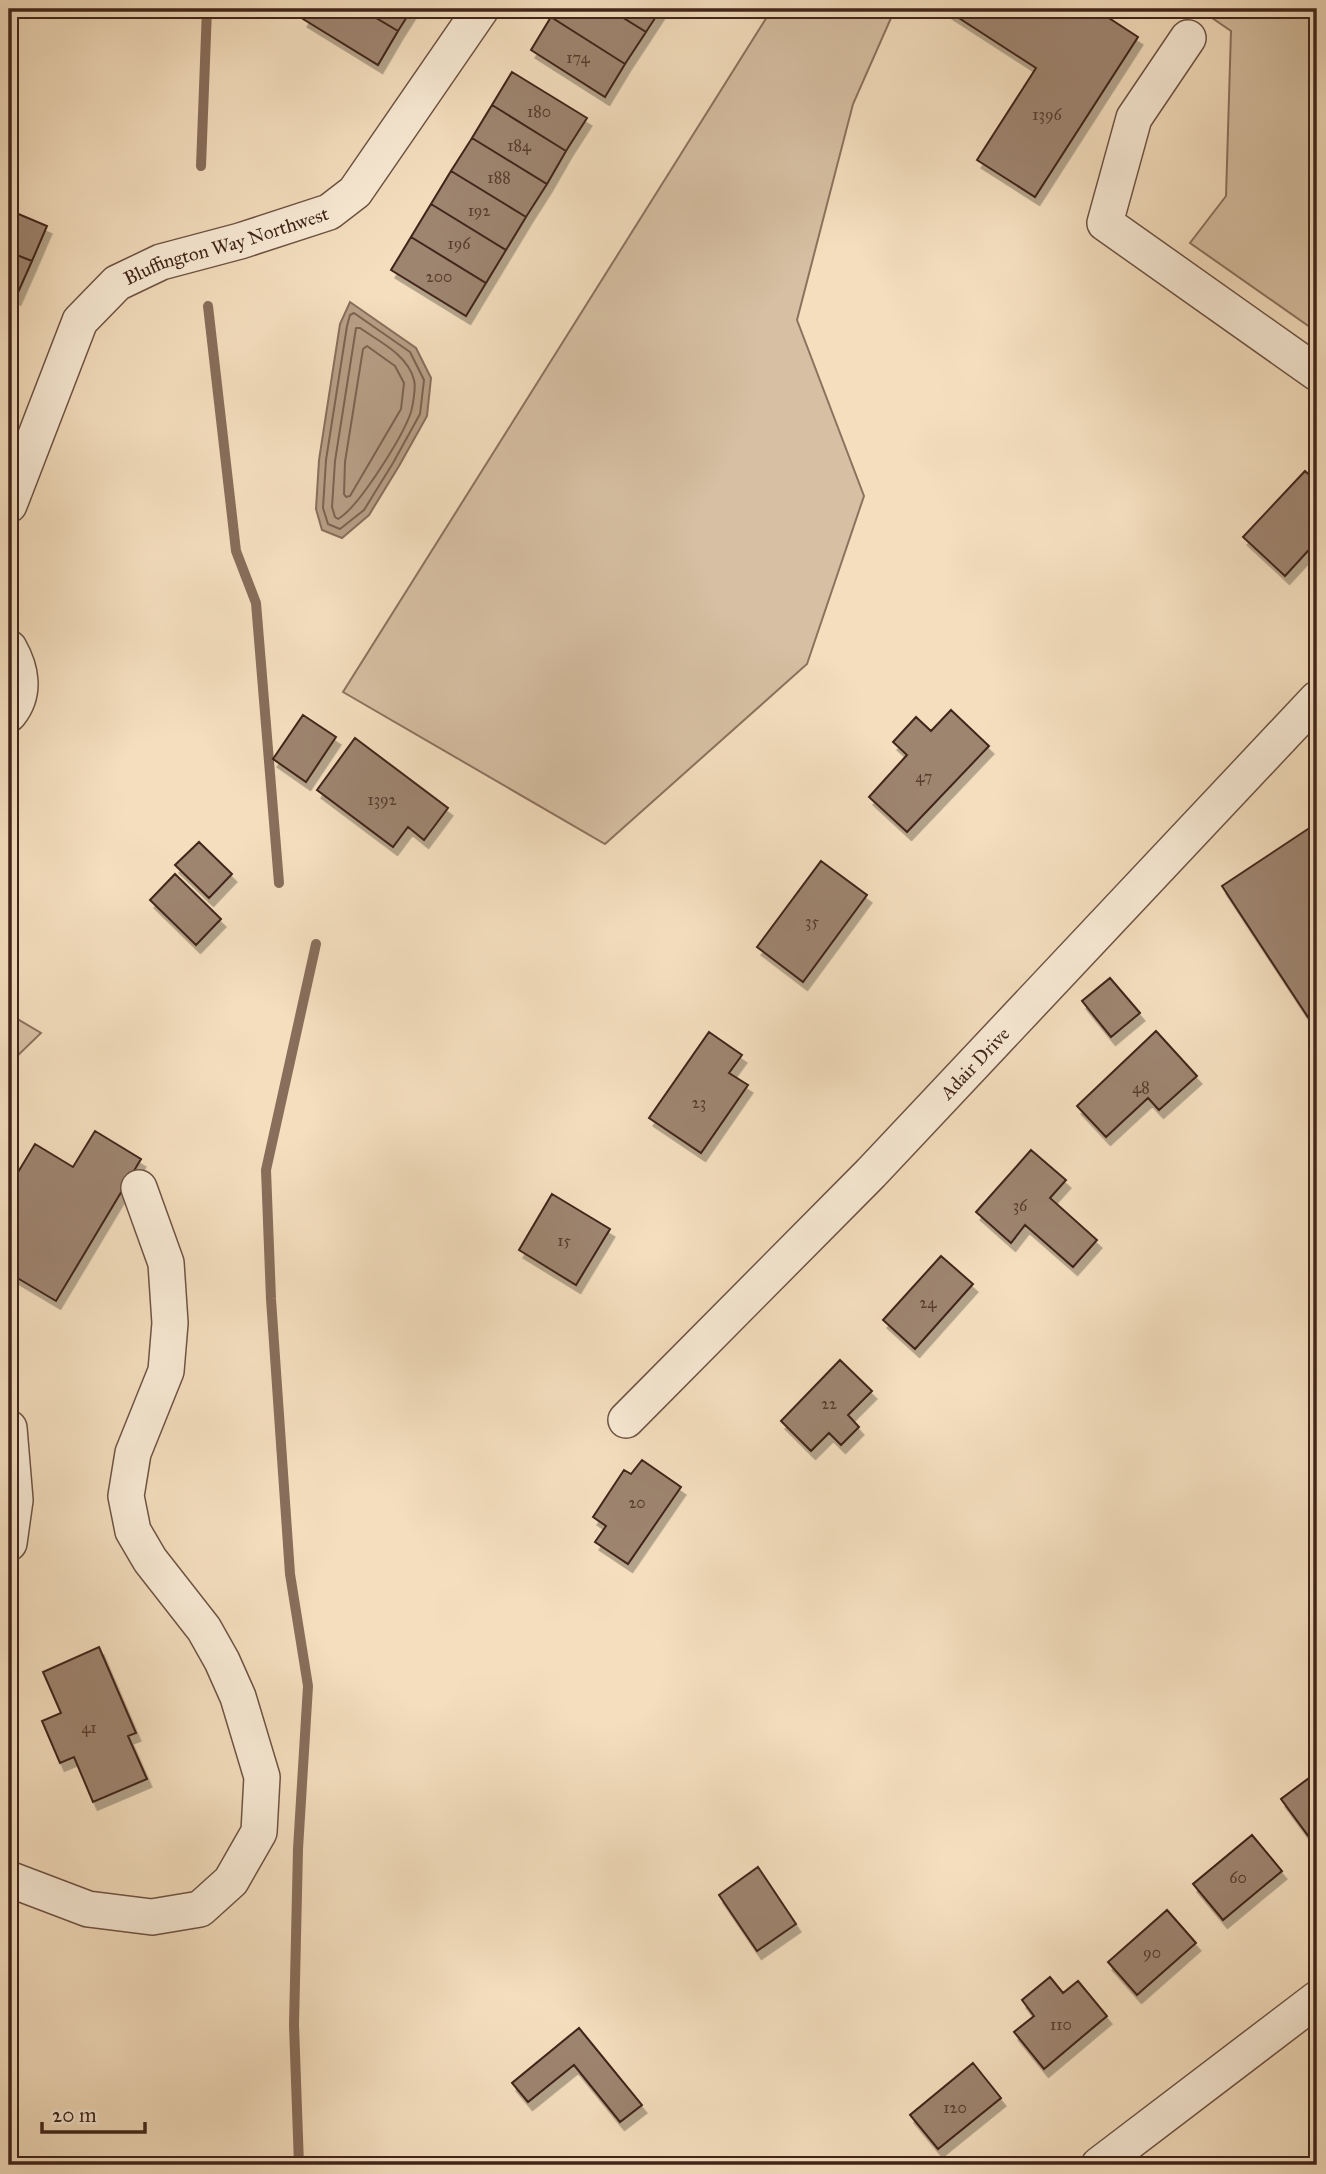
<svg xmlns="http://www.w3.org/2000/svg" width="1326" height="2174" viewBox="0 0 1326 2174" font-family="'IM FELL Great Primer',serif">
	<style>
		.green { fill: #d6bfa2; stroke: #8c725e; stroke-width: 2 }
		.water { fill: #b79f86; stroke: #886e5b; stroke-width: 2 }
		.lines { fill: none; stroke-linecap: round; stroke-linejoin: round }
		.shore { stroke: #7c6250; stroke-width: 2 }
		.stream { stroke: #886e5b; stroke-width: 10 }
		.building { fill: #9e856f; stroke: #41251a; stroke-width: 2; filter: url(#shadow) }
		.minor-casing { stroke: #6e5343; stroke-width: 38 }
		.minor { stroke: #f8ead5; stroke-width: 35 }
		.labels { text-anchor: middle; stroke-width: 5; stroke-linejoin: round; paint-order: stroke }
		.number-label { font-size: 16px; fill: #583d2f }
		.street-label { font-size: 19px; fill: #41251a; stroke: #f8ead5 }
	</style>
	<defs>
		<filter id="shadow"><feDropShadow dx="4.5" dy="8" stdDeviation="0" flood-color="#0004"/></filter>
	</defs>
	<rect width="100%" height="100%" fill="#f4debe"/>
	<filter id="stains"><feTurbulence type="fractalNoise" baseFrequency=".00286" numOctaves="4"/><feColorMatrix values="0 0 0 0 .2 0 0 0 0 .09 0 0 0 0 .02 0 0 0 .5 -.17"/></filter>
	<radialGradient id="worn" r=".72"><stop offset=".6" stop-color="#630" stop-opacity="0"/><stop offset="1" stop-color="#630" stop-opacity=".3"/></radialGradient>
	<path class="green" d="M 772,9 L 895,9 L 853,104 L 797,320 L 864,496 L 807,664 L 605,844 L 343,692 Z
		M 1199,9 L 1317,9 L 1317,332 L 1190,243 L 1226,196 L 1231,31 Z
		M 9,1014 L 41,1033 L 9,1064 Z"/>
	<path class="water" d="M 350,302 L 416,348 L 431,378 L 427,416 L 399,466 L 369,515 L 342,538 L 322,530 L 316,509 L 319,460 L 340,324 Z"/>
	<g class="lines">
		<path class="shore" d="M 354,313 L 410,352 L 424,380 L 420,414 L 393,463 L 364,510 L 340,529 L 328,524 L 323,508 L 326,460 L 347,326 L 350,315 Z
			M 356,328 L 360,328 C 380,342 408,355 414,380 C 416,387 413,405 411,412 C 403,436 359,507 338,519 L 335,517 L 332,507 L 335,461 Z
			M 367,346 L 395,366 L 404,383 L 401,409 L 350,496 L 346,497 L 344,494 L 345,462 L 363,349 Z"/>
		<path class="stream" d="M 201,166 L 207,9
			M 208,306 L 236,551 L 256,603 L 279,883
			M 299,2165 L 294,2025 L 298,1849 L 308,1686 L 290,1574 L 271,1299 L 266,1170 L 316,944"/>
	</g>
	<path class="building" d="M 309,9 L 361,9 L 398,31 L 378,65 L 303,19 Z
		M 361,9 L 412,9 L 398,31 Z
		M 557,9 L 609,9 L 646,32 L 625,64 L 551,17 Z
		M 609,9 L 661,9 L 646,32 Z
		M 945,9 L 1095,9 L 1138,37 L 1035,197 L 977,160 L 1036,68 Z
		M 551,17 L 625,64 L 605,97 L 531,50 Z
		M 512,72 L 587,118 L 566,151 L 492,105 Z
		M 492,105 L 566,151 L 547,184 L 472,138 Z
		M 472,138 L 547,184 L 526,217 L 451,171 Z
		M 451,171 L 526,217 L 506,250 L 431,204 Z
		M 431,204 L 506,250 L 486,283 L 411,237 Z
		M 9,210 L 47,226 L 32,261 L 9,252 Z
		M 411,237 L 486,283 L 466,316 L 391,270 Z
		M 9,252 L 32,261 L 16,297 L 9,294 Z
		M 1305,471 L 1317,482 L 1317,541 L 1285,576 L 1243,537 Z
		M 951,710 L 989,746 L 907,832 L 869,797 L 907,755 L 893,742 L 916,717 L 931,731 Z
		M 303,715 L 336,737 L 306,782 L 273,759 Z
		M 355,738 L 448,808 L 424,840 L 408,827 L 393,847 L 317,790 Z
		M 1317,823 L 1317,1031 L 1222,886 Z
		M 199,842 L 232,874 L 209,898 L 175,865 Z
		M 821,861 L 867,895 L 803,982 L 757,947 Z
		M 175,874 L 221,919 L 196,945 L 150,900 Z
		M 1110,978 L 1140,1013 L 1111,1037 L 1082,1001 Z
		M 1156,1031 L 1197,1076 L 1159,1110 L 1148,1098 L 1106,1137 L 1077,1106 Z
		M 709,1032 L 742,1055 L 729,1073 L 748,1085 L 701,1153 L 649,1118 Z
		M 95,1131 L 141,1159 L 56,1301 L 9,1273 L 9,1187 L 35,1144 L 73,1167 Z
		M 1031,1150 L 1066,1180 L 1050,1198 L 1097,1240 L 1073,1267 L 1025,1225 L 1011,1243 L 976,1212 Z
		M 552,1194 L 610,1229 L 576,1285 L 519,1250 Z
		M 941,1256 L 973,1284 L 915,1349 L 883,1320 Z
		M 840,1360 L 872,1391 L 848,1415 L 859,1427 L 841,1445 L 829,1433 L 811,1451 L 781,1421 Z
		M 642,1460 L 681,1487 L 628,1564 L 595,1542 L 606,1526 L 593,1517 L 624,1470 L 631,1474 Z
		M 99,1647 L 136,1733 L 128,1736 L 147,1779 L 93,1802 L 74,1757 L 60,1763 L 42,1721 L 61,1713 L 43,1672 Z
		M 1317,1772 L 1317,1830 L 1309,1837 L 1281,1799 Z
		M 1252,1835 L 1282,1871 L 1223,1920 L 1193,1884 Z
		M 758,1867 L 796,1924 L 757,1951 L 719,1895 Z
		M 1167,1910 L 1196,1943 L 1137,1995 L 1108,1962 Z
		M 1050,1977 L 1063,1993 L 1078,1981 L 1107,2016 L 1044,2069 L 1014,2032 L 1034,2016 L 1022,2000 Z
		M 579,2028 L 642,2105 L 620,2122 L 574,2065 L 528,2102 L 512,2083 Z
		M 973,2063 L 1001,2098 L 938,2149 L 910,2115 Z"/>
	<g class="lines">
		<g class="minor-casing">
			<g id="minor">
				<path d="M 1188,38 L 1134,118 L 1105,223 L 1317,373"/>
				<path id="s1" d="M 9,505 L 80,321 L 117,283 L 161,262 L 240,241 L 329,212 L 355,192 L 481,9"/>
				<path d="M 9,648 C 21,669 26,693 9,714"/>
				<path id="s2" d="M 626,1420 L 871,1173 L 1317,699"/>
				<path d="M 9,1428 L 15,1500 L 9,1543"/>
				<path d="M 9,1879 L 88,1909 L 152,1917 L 200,1909 L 231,1881 L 259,1832 L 262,1777 L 238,1697 L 222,1661 L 204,1629 L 150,1560 L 133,1531 L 126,1496 L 133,1453 L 166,1371 L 170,1323 L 166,1263 L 139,1188"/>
				<path d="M 1099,2165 L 1317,1999"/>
			</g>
		</g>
		<use href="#minor" class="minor"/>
	</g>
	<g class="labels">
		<g class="number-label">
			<text x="578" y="63">174</text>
			<text x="539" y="117">180</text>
			<text x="1047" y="120">1396</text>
			<text x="519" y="151">184</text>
			<text x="499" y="183">188</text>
			<text x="479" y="216">192</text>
			<text x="459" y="249">196</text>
			<text x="439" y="282">200</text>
			<text x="924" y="782">47</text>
			<text x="382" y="805">1392</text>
			<text x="812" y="927">35</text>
			<text x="1141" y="1093">48</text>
			<text x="699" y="1108">23</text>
			<text x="1020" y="1211">36</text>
			<text x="564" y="1246">15</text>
			<text x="928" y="1308">24</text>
			<text x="829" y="1409">22</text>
			<text x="637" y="1508">20</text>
			<text x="89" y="1733">41</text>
			<text x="1238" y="1883">60</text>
			<text x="1152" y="1958">90</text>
			<text x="1061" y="2030">110</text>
			<text x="955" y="2113">120</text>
		</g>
		<g class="street-label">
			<text dy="7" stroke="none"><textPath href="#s1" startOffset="366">Bluffington Way Northwest</textPath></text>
			<text dy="7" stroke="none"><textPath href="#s2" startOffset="499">Adair Drive</textPath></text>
		</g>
	</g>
	<rect width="1326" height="2174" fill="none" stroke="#f4debe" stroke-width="35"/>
	<rect x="10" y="10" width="1305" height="2153" fill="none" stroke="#41251a" stroke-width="3.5"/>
	<rect x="18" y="18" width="1291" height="2139" fill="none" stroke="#41251a" stroke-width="2"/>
	<path d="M42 2122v10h103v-10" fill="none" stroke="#41251a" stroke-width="3.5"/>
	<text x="52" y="2122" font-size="21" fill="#41251a" stroke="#f8ead5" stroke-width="5" paint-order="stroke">20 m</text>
	<rect width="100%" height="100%" filter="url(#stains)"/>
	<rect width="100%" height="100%" fill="url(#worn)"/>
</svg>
